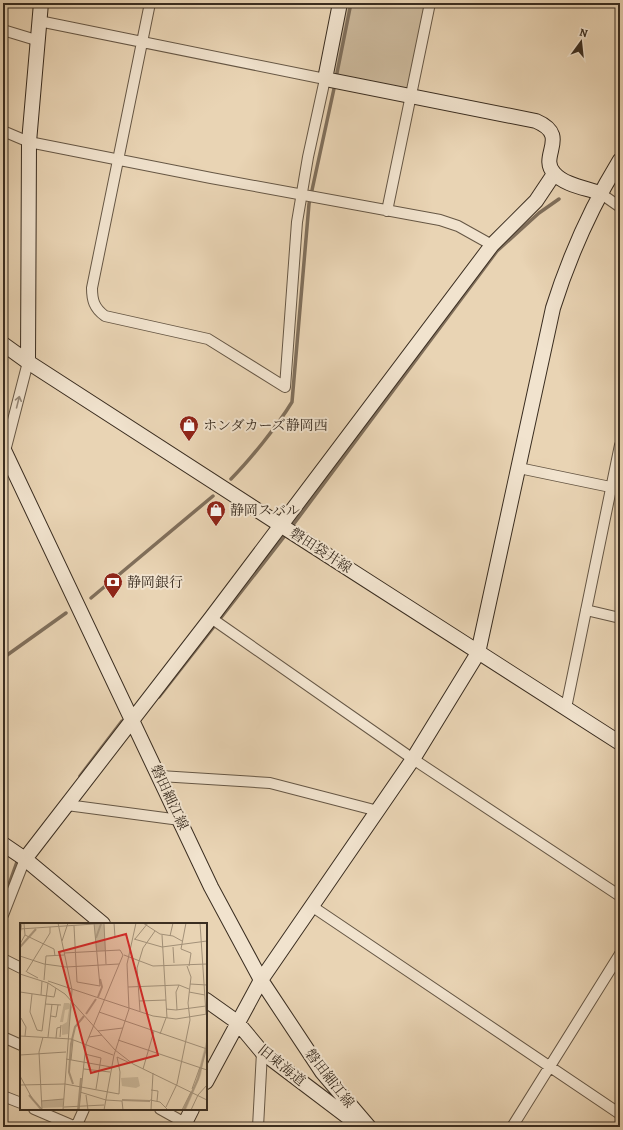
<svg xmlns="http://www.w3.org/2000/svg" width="623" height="1130" viewBox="0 0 623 1130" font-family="Alegreya,'Noto Serif JP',serif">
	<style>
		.green { fill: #cbb89b; stroke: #82725e }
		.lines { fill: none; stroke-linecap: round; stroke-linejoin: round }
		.stream { stroke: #806f5b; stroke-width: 3.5 }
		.street-casing { stroke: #665745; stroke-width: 12 }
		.secondary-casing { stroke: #3a2d20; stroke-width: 16 }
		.street { stroke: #f1e3ce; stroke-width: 10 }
		.secondary { stroke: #f1e3ce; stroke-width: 14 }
		.oneway { stroke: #968877 }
		.labels { text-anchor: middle; stroke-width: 4; stroke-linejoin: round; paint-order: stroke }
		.poi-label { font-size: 14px; fill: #3a2d20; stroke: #f1e3ce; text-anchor: start }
		.street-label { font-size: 14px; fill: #3a2d20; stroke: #f1e3ce }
		.inset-river { fill: none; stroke: #ae9b82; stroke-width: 2 }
		.inset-road { fill: none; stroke: #a39179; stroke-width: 1 }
		.view { fill: #d62828; fill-opacity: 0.15; stroke: #d62828; stroke-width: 2 }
		.inset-edge { fill: none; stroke: #3a2d20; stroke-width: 2 }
	</style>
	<rect width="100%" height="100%" fill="#e9d4b4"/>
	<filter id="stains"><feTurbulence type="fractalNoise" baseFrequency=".005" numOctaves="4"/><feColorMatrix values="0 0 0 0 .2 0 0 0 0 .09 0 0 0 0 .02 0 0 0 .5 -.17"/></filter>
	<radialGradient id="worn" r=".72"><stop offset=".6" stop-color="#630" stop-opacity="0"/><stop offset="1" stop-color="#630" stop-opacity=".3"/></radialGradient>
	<path class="green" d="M 340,3 L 430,3 L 411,95 L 325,79 Z"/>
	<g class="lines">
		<path class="stream" d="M 336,78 L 351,3
			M 231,479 C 250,460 278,425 292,402 L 309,204 L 335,84
			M 290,529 L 497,251 L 539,213 L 559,199
			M 91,598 L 213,496
			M 3,658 L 66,613
			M 159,697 L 287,533
			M 80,776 L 122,721 L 127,719
			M 3,901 L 18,859"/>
		<g class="street-casing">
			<path id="street" d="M 39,21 L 325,79 L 308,157 L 297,222 L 285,387 L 208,339 L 105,316 C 94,308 92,300 92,288 C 112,193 131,98 150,3
				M 3,30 L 36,40
				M 3,131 L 29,142 L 211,178 L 440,220 L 458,226 L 492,245
				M 600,193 L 620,207
				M 387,211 L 430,3
				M 4,455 L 28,362
				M 519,468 L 620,489
				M 586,610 L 620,618
				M 211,618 L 413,759 L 620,896
				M 566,708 L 620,445
				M 160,776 L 270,783 L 378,811
				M 67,805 L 180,820
				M 313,907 L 620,1114
				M 3,915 L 25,859
				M 3,959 L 21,968
				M 3,1037 L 21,1045
				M 3,1096 L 21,1103
				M 34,1109 L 76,1127
				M 160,1109 L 185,1123
				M 76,1127 L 84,1109
				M 258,1127 L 262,1052
				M 512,1127 L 620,954"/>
		</g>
		<g class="secondary-casing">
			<path id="secondary" d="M 340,3 L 325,79 L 536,121 C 571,136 538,156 554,173 C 564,185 586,188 600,193
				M 3,344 L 28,362 C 225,490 422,616 620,743
				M 28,362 L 29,142 L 41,3
				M 3,448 L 211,887 L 261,980 L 322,1072 L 369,1127
				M 3,844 L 25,859 L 103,924
				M 25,859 L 211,618 L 492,245 L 536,201 L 554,174
				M 206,1000 L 237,1022 L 262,1052 L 361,1127
				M 206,1082 L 261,980 L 413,759 L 478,653 L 553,308 C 570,254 590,209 620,160
				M 183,1127 L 192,1109"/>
		</g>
		<use href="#street" class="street"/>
		<use href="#secondary" class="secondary"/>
	</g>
	<defs><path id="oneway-shaft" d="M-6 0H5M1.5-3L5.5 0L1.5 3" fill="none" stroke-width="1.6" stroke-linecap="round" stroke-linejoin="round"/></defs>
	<use class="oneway" href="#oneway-shaft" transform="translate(18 402) rotate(-76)"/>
	<defs>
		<g id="shop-pin" transform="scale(1)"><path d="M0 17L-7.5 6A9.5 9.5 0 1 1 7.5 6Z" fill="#8f2418" stroke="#f1e3ce"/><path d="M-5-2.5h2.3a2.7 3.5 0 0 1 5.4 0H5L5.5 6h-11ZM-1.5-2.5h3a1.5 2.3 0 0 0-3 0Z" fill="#fff"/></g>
		<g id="bank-pin" transform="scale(1)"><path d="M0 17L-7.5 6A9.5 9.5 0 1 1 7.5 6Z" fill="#8f2418" stroke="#f1e3ce"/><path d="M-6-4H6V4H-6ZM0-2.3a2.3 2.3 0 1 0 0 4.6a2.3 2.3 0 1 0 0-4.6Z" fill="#fff"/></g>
	</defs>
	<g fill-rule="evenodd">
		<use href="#shop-pin" x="189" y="425"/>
		<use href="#shop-pin" x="216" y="510"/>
		<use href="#bank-pin" x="113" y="582"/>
	</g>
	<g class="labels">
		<g class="poi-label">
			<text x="203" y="430">ホンダカーズ静岡西</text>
			<text x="230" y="515">静岡スバル</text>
			<text x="127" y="587">静岡銀行</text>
		</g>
		<g class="street-label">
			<text transform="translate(321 550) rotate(33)" y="5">磐田袋井線</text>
			<text transform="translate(170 797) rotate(65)" y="5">磐田細江線</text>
			<text transform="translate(282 1065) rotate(39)" y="5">旧東海道</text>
			<text transform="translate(330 1078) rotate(52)" y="5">磐田細江線</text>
		</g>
	</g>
	<g transform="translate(20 923)">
		<rect width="187" height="187" fill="#e9d4b4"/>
		<path d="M 74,0 L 84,1 L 86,28 L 76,28 ZM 44,80 L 49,80 L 52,84 L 48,111 L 42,112 L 42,102 L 47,99 L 49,86 L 45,87 L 43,99 L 40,99 ZM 187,115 L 181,152 L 166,187 L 162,187 L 175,161 ZM 118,154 L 120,163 L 116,165 L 102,163 L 101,155 ZM 43,176 L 43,184 L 22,185 L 21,178 Z" fill="#cbb89b"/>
		<path class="inset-river" d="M 76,15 L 81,1M 0,24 L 16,6M 78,74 L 82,64 L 80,56M 66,91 L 76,76M 53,161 L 49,149 L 51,121 L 55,104 L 64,93M 9,172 L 21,186M 102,177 L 130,178M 58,187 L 61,155M 164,187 L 178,156 L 187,122"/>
		<path class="inset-road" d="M 38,0 L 52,67 L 43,187M 94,0 L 95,14M 123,0 L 140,11 L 153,13 L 162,18M 166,0 L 161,26 L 171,30 L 169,43M 180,0 L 186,91M 84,1 L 86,41M 54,3 L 57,59 L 80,63 L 74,0M 0,6 L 89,0M 0,12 L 2,0M 5,12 L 34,26 L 35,33M 142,12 L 147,95M 150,13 L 153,0M 114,16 L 142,24 L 187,18M 115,16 L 128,0M 42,18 L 48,0M 0,21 L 5,12 L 4,1M 153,24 L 154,40M 44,30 L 100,27 L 103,32 L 66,121 L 59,187M 104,32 L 133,43 L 187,41M 0,33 L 24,41 L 46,44 L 99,41M 6,49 L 30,10 L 30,4M 7,49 L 18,55M 0,51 L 28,60 L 45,71 L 95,127 L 113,141 L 187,177M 24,57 L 26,33 L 44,32M 28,58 L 133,93 L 156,96 L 187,91M 170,61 L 187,62M 108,64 L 159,62 L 169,66M 0,69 L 34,74 L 36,65M 169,69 L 185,72M 12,71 L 10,89 L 17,107 L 22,108 L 28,60M 21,72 L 22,58M 119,78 L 146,77M 25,81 L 41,82M 146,86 L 156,87 L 186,83M 157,87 L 156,69 L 159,62M 120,88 L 117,45 L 123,25 L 135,8M 79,89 L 187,126M 31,93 L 36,94 L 38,82M 1,95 L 6,104 L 5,113M 78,108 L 103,105M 140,111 L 146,95M 0,113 L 51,116 L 93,132M 28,114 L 32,81M 40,114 L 41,102M 69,114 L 82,112M 36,115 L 37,105 L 41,104M 98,117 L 187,147M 65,131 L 81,135 L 76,166M 0,132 L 46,129M 97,134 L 110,140M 46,136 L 91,144M 51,137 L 53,117M 64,146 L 90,149M 123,146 L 134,108M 0,153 L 13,177 L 23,187M 0,162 L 45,161 L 99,171 L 100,149 L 97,134M 172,166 L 180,144M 131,167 L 138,168 L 137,178M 60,169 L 86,177 L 102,178 L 103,187M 66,172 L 68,187M 130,177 L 140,179 L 148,187M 21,178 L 44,176M 44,184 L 84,182M 146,184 L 157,161 L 170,97 L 168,80 L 171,54 L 167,43M 22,187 L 19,129 L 23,114M 84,187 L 94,132 L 109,86 L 107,41 L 116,0M 131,187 L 133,150M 162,187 L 171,169M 171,187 L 178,172 L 187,162"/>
		<path class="view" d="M 106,11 L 138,132 L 71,150 L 39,29 Z"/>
		<rect width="187" height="187" class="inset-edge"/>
	</g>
	<rect width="623" height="1130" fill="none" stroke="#e9d4b4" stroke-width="16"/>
	<rect x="4" y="4" width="615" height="1122" fill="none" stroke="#3a2d20" stroke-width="2"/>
	<rect x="8" y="8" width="607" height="1114" fill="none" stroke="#3a2d20"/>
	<g transform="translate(581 42) rotate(15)" stroke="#f1e3ce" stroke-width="3" paint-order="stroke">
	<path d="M0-3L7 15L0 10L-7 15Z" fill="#3a2d20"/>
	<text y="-6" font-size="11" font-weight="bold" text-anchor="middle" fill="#3a2d20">N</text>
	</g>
	<rect width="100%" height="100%" filter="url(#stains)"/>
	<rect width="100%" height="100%" fill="url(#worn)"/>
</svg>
